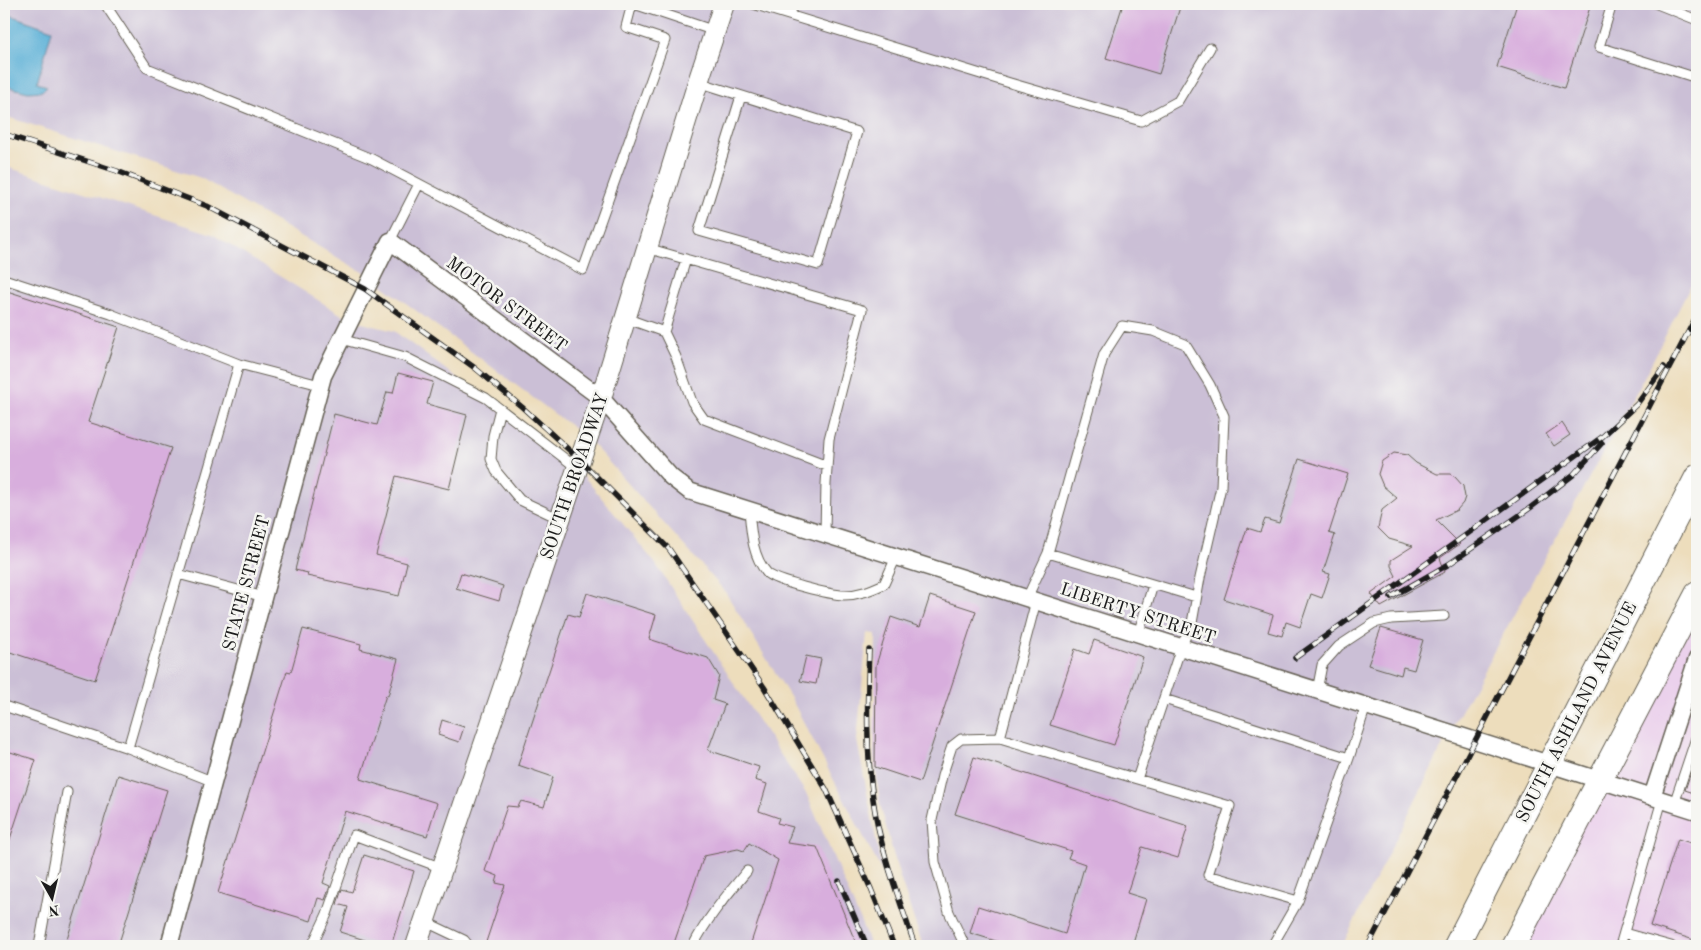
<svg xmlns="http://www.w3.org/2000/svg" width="1701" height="950" viewBox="0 0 1701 950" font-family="'Old Standard TT',serif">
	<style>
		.built { fill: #ebd1ec }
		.industrial { fill: #cbbfd6 }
		.water { fill: #5bb0d7; stroke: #3c667a }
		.building { fill: #d8aedd }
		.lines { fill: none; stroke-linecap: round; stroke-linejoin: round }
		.service-casing { stroke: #656054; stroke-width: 11 }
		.minor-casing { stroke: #656054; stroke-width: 19 }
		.tertiary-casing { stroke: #656054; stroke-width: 22 }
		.secondary-casing { stroke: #656054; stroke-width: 26 }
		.service { stroke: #fff; stroke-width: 9 }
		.minor { stroke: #fff; stroke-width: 16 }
		.tertiary { stroke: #fff; stroke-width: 20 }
		.secondary { stroke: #fff; stroke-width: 24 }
		.rail-casing { stroke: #1c1c1c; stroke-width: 5.5 }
		.rail { stroke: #f6f6f2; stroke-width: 4; stroke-dasharray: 11; stroke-linecap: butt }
		.labels { text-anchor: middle; stroke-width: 5; stroke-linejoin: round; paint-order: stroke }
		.street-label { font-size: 18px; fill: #1c1c1c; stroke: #f6f6f2 }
	</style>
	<rect width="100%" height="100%" fill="#f6f6f2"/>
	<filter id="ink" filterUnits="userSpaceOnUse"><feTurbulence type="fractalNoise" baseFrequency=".02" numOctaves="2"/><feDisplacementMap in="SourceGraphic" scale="10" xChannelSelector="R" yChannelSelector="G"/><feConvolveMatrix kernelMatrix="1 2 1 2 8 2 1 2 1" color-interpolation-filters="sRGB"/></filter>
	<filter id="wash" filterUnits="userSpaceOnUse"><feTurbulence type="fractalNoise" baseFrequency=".0096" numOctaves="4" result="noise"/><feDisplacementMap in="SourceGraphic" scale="20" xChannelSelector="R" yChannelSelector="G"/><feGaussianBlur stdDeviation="1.12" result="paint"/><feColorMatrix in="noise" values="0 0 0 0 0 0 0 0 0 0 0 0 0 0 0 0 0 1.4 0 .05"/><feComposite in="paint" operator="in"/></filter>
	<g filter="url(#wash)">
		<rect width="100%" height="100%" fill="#edddbc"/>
		<path class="built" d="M 1697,594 L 1697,946 L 1513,946 Z"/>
		<path class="industrial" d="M 4,4 L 1697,4 L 1697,273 L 1648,370 L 1449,733 L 1342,946 L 923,946 L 899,875 L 880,804 L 874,755 L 876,634 L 867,633 L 857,740 L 882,872 L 792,700 L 724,590 L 587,438 L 371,277 L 201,178 L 4,116 L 4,86 L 28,92 L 46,85 L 37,83 L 51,30 L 4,13 Z
			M 4,166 L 212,234 L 350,320 L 394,331 L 577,468 L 655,563 L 807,795 L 863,927 L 870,946 L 4,946 Z"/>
		<path class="water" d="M 4,13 L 52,30 L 37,83 L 47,86 L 42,91 L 28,92 L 4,86 Z"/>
		<g id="blocks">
			<path class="building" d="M 1123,4 L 1181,4 L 1159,74 L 1106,58 Z
				M 1517,4 L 1591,4 L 1564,88 L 1497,67 Z
				M 4,290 L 119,327 L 88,422 L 171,448 L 95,680 L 4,650 Z
				M 398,373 L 433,382 L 427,404 L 467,415 L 449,489 L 396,476 L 376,555 L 407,563 L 399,596 L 307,576 L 308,573 L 295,570 L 334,414 L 377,425 L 387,392 L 393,393 Z
				M 1562,423 L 1570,435 L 1554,446 L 1546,434 Z
				M 1394,453 L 1407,455 L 1416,463 L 1437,474 L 1450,474 L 1455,477 L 1463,486 L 1465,497 L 1463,503 L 1457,510 L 1436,520 L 1460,544 L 1440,558 L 1445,572 L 1381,607 L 1371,594 L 1396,576 L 1391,566 L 1391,560 L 1413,546 L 1389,539 L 1378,528 L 1382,510 L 1397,498 L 1383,486 L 1378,474 L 1382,461 Z
				M 1299,459 L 1348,474 L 1329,533 L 1335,535 L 1323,572 L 1330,574 L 1322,598 L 1311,594 L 1300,627 L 1286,622 L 1282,636 L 1268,632 L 1273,615 L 1224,599 L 1247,528 L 1260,532 L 1265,519 L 1279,523 Z
				M 461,573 L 503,586 L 499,601 L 456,588 Z
				M 587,593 L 656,615 L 649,639 L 708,658 L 719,676 L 713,700 L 725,704 L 708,750 L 759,767 L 755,780 L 767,784 L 759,811 L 779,818 L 777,823 L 793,827 L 787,843 L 817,847 L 857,946 L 750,946 L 778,860 L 749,843 L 744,851 L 738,849 L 704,856 L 673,946 L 579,946 L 569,943 L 568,946 L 499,946 L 486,942 L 505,885 L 496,883 L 498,876 L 485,871 L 507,806 L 518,807 L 521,801 L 544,807 L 553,777 L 518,765 L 568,614 L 579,617 Z
				M 930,596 L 976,611 L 920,782 L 875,767 L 876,665 L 891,617 L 920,627 Z
				M 1381,628 L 1423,640 L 1414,670 L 1403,667 L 1401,675 L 1368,665 Z
				M 303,629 L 361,644 L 360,649 L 398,659 L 388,696 L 386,695 L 360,779 L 437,803 L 427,836 L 345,811 L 323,883 L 330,886 L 325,900 L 318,898 L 311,921 L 218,893 L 287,671 L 291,672 Z
				M 1094,640 L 1143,657 L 1114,745 L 1050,725 L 1075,649 L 1089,654 Z
				M 806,656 L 821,659 L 816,684 L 800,681 Z
				M 442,720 L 464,727 L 459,742 L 438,735 Z
				M 4,750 L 36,760 L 6,851 L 4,851 Z
				M 1697,754 L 1697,794 L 1685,790 Z
				M 974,757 L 1188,826 L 1178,858 L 1142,847 L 1127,893 L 1146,899 L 1132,946 L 1012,946 L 970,933 L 978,906 L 1065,934 L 1085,864 L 1068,858 L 1071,851 L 955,814 Z
				M 118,775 L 167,790 L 118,946 L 65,946 Z
				M 1678,839 L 1697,845 L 1697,931 L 1694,940 L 1650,926 Z
				M 364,855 L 414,871 L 391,946 L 383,946 L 340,932 L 348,907 L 337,904 L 342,889 L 352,892 Z"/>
		</g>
	</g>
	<g filter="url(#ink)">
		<use href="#blocks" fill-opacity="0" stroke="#656054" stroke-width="1"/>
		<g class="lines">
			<g class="service-casing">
				<path id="service" d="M 105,4 L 147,68 L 372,159 L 583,270 L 665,40 L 626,27 L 632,4
					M 634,4 L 715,31
					M 753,4 L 1010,83 L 1141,121 L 1178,101 L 1210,48
					M 1612,4 L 1599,47 L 1697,78
					M 1657,4 L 1697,20
					M 790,15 L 793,4
					M 698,82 L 857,132 L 818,265 L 699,231 L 741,96
					M 390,241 L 419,184
					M 647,248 L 862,310 L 829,439 L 826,484 L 825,534
					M 4,279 L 111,314 L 239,364
					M 625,318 L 664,332 L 676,357 L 692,402 L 704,419 L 827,466
					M 664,332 L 686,259
					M 341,339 L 405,357 L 486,398 L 577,468
					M 500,409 L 493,436 L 491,459 L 496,471 L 520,500 L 560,519
					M 749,510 C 751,531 752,556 767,573 C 775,581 831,595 844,595 C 859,595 871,590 884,584 L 896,557
					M 178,574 L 264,597
					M 1027,598 L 1048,553 L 1196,597
					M 1036,601 L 1000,738 L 1137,779 L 1181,647 L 1192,623 L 1200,578 L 1221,487 L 1224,416 L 1210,385 L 1185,344 L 1153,331 L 1122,326 L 1104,354 L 1048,553
					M 1138,634 L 1153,585
					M 1317,691 L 1322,665 L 1339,646 L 1374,623 L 1391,619 L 1444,616
					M 1164,699 L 1349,758 L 1366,706
					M 4,706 L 128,748
					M 1137,779 L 1230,806 L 1208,875 L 1298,901 L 1349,758
					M 214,782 L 128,748 L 239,364 L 320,385
					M 1674,804 L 1697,735
					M 424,921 L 464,940 L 469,946
					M 1624,933 L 1671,946
					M 39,946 L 67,792
					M 312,946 L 327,914 L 354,835 L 442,868
					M 693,946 C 707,918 727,895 747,871
					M 965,946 L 949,912 L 935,862 L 932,820 L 942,776 L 952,746 L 961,739 L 1000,738
					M 1272,946 L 1298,901
					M 1620,946 L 1662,800"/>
			</g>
			<g class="minor-casing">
				<path id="minor" d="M 1652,797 L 1697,659
					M 169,946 L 323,376 L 390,241 L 601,398 L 671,477 L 689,491 L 1697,811"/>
			</g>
			<g class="tertiary-casing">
				<path id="tertiary" d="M 416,946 L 601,398 L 698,82 L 724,4"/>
			</g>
			<g class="secondary-casing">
				<path id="secondary" d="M 1456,946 L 1697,477
					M 1513,946 L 1697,594"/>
			</g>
			<use href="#service" class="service"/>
			<use href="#minor" class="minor"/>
			<use href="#tertiary" class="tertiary"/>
			<use href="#secondary" class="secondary"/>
			<g class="rail-casing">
				<path id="rail" d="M 4,134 L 117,171 L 207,206 L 365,289 L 475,368 L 522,407 L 580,460 L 669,549 L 764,687 L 826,789 L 871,889 L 894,946
					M 1391,597 L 1449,564 L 1530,508 L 1573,475 L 1602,443
					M 869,650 C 867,700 866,750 873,799 C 880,850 899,898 915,946
					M 1295,658 L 1602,437 L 1637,404 L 1664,367
					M 839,881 L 867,946
					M 1368,946 L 1697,315"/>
			</g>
			<use href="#rail" class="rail"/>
		</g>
	</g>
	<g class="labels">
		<g class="street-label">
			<text transform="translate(507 304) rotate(37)" y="6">MOTOR STREET</text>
			<text transform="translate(574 476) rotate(-71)" y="6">SOUTH BROADWAY</text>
			<text transform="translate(246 583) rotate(-75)" y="6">STATE STREET</text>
			<text transform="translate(1138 613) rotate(18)" y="6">LIBERTY STREET</text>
			<text transform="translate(1576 712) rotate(-63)" y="6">SOUTH ASHLAND AVENUE</text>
		</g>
	</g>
	<rect width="1701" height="950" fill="none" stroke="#f6f6f2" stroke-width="20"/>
	<g transform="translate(52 898) rotate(172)" stroke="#f6f6f2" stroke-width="4" paint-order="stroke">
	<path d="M0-4L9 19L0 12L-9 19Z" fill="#1c1c1c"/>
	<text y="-8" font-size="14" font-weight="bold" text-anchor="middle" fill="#1c1c1c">N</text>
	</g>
</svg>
